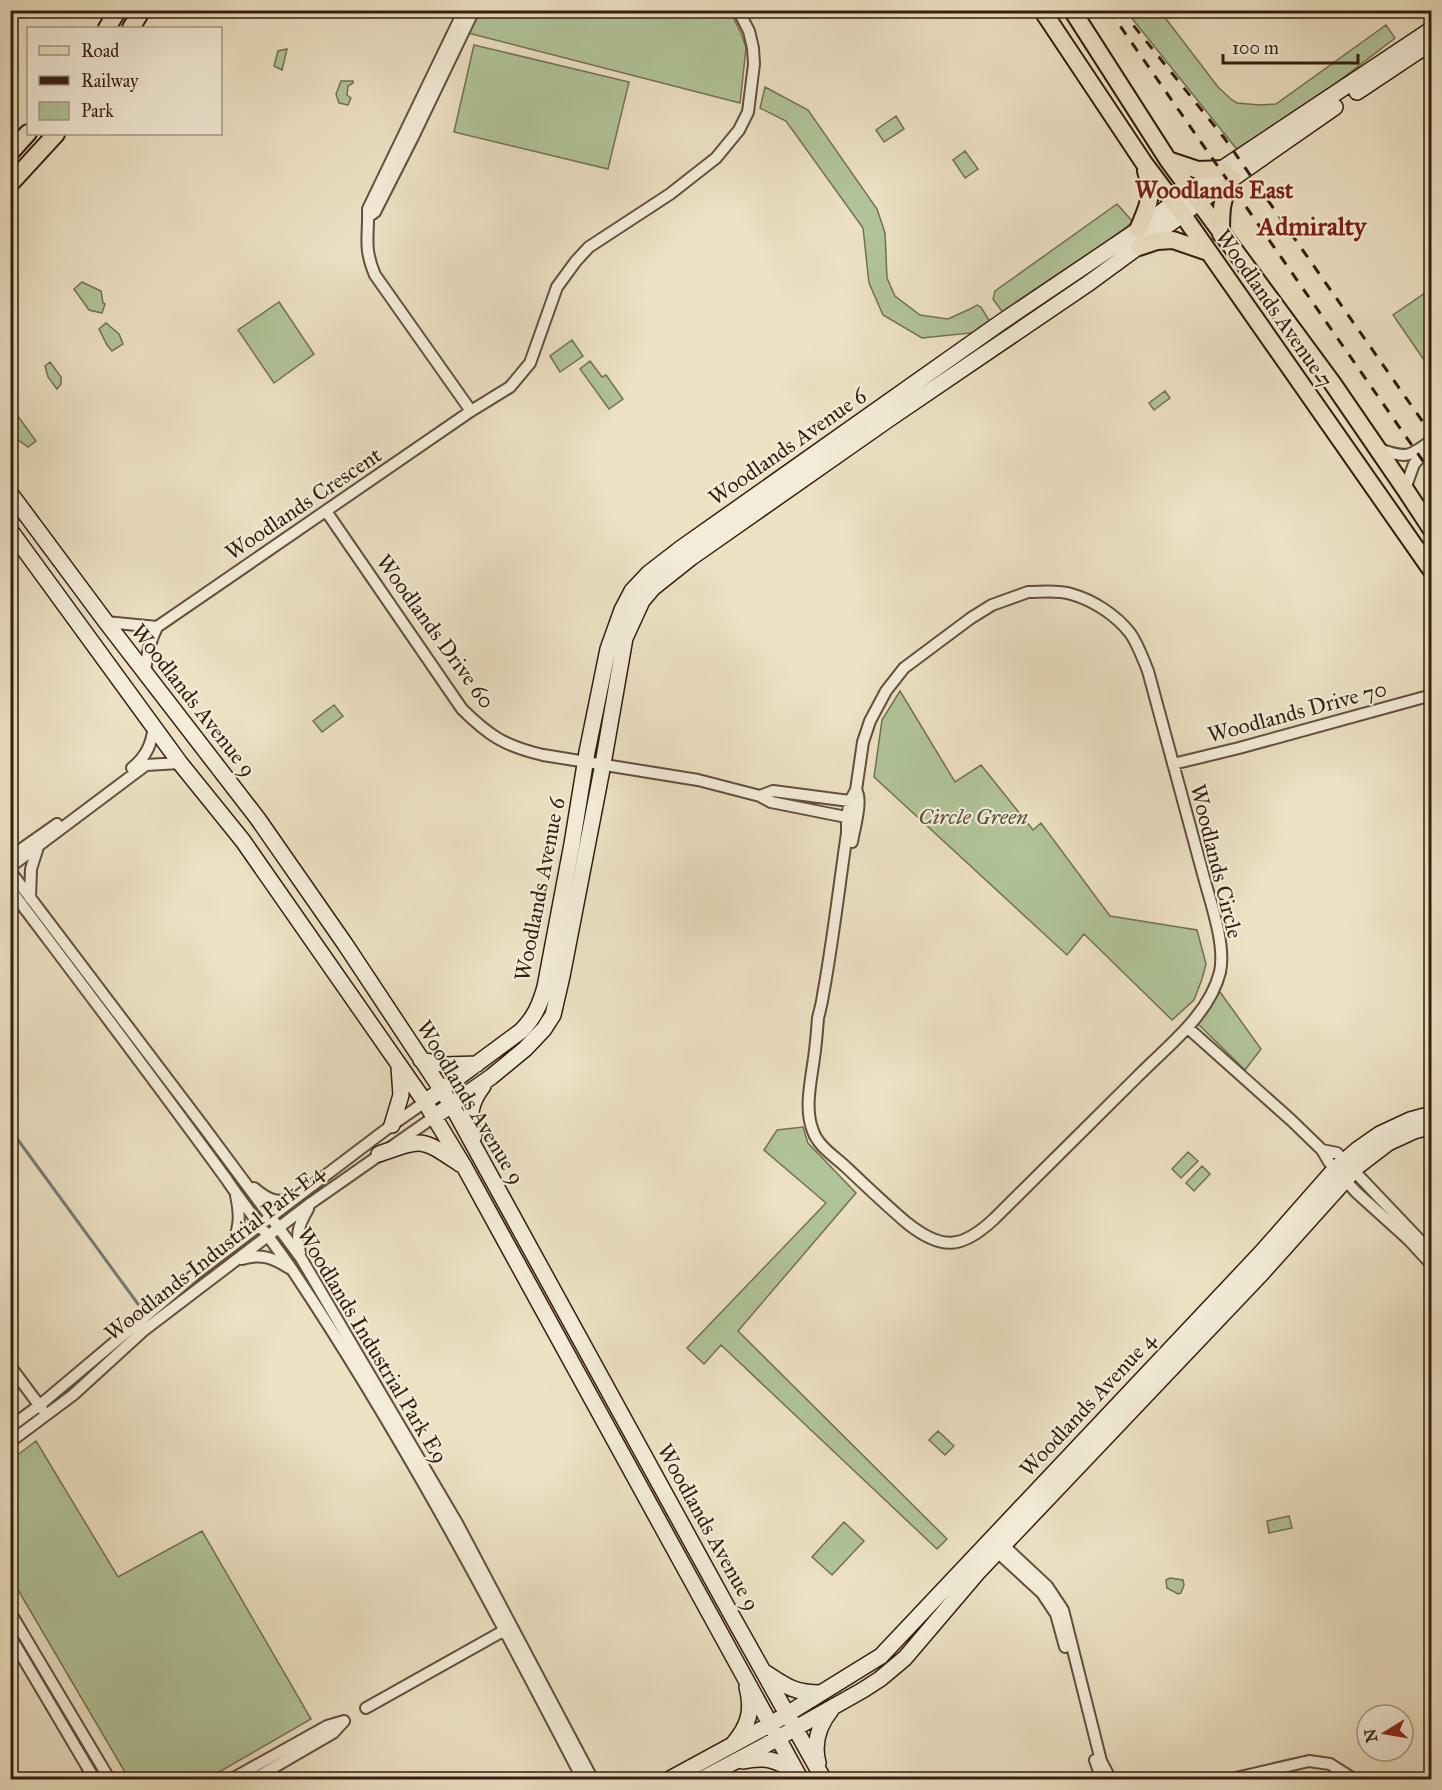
<svg xmlns="http://www.w3.org/2000/svg" width="1442" height="1790" viewBox="0 0 1442 1790" font-family="'IM FELL Great Primer',serif">
	<style>
		.green { fill: #b1c499; stroke: #737054; stroke-width: 1.5 }
		.lines { fill: none; stroke-linecap: round; stroke-linejoin: round }
		.stream { stroke: #737c78; stroke-width: 3 }
		.street-casing { stroke: #634e3d; stroke-width: 14 }
		.secondary-casing { stroke: #351d10; stroke-width: 18 }
		.primary-casing { stroke: #351d10; stroke-width: 20 }
		.street { stroke: #f3ecd8; stroke-width: 10 }
		.secondary { stroke: #f3ecd8; stroke-width: 15 }
		.primary { stroke: #ece1c3; stroke-width: 16 }
		.rail { stroke: #351d10; stroke-width: 3; stroke-dasharray: 10 10; stroke-linecap: butt }
		.labels { text-anchor: middle; stroke-width: 4.5; stroke-linejoin: round; paint-order: stroke }
		.street-label { font-size: 22px; fill: #351d10; stroke: #f3ecd8 }
		.park-label { font-size: 22px; font-style: italic; fill: #5a4f39; stroke: #f3ecd8 }
		.neighbourhood-label { font-size: 24px; font-weight: bold; fill: #7a1f14; stroke: #f3ecd8 }
		.quarter-label { font-size: 26px; font-weight: bold; fill: #7a1f14; stroke: #f3ecd8 }
	</style>
	<rect width="100%" height="100%" fill="#ece1c3"/>
	<filter id="stains"><feTurbulence type="fractalNoise" baseFrequency=".00333" numOctaves="4"/><feColorMatrix values="0 0 0 0 .2 0 0 0 0 .09 0 0 0 0 .02 0 0 0 .5 -.17"/></filter>
	<radialGradient id="worn" r=".72"><stop offset=".6" stop-color="#630" stop-opacity="0"/><stop offset="1" stop-color="#630" stop-opacity=".3"/></radialGradient>
	<path class="green" d="M 479,11 L 730,11 L 741,33 L 746,48 L 740,103 L 468,33 Z
		M 1126,11 L 1160,11 L 1218,87 L 1232,100 L 1237,103 L 1260,105 L 1276,104 L 1386,25 L 1395,38 L 1309,104 L 1239,152 Z
		M 474,45 L 629,82 L 608,169 L 454,132 Z
		M 287,49 L 282,70 L 274,66 L 278,51 Z
		M 341,81 L 353,81 L 353,83 L 348,86 L 347,95 L 351,98 L 348,105 L 339,103 L 336,94 Z
		M 765,87 L 808,110 L 877,209 L 885,233 L 887,278 L 895,296 L 920,315 L 948,319 L 970,309 L 977,305 L 981,307 L 990,322 L 974,340 L 970,333 L 922,338 L 883,315 L 869,283 L 863,228 L 786,121 L 760,108 Z
		M 896,116 L 904,129 L 884,142 L 876,130 Z
		M 965,151 L 978,169 L 965,178 L 953,160 Z
		M 1117,204 L 1133,222 L 1010,314 L 1004,314 L 993,299 L 995,291 Z
		M 82,282 L 101,291 L 103,303 L 105,304 L 102,313 L 89,310 L 74,289 Z
		M 1425,293 L 1431,303 L 1431,370 L 1393,315 Z
		M 279,302 L 314,354 L 274,383 L 238,330 Z
		M 106,323 L 119,334 L 123,344 L 112,351 L 107,345 L 99,329 Z
		M 572,340 L 583,356 L 560,372 L 550,356 Z
		M 590,361 L 602,377 L 606,375 L 623,399 L 609,409 L 580,369 Z
		M 50,362 L 61,377 L 61,384 L 57,389 L 48,377 L 45,366 Z
		M 1165,391 L 1170,398 L 1154,410 L 1149,403 Z
		M 12,408 L 36,441 L 28,447 L 11,435 L 11,410 Z
		M 900,691 L 955,782 L 981,765 L 1033,830 L 1041,823 L 1110,916 L 1197,930 L 1206,964 L 1202,979 L 1194,1000 L 1172,1020 L 1084,934 L 1067,955 L 874,777 L 882,720 Z
		M 334,705 L 343,716 L 322,732 L 313,721 Z
		M 1220,992 L 1261,1049 L 1245,1070 L 1193,1019 Z
		M 803,1127 L 808,1143 L 856,1193 L 738,1331 L 947,1539 L 937,1549 L 721,1345 L 704,1364 L 687,1348 L 826,1203 L 764,1150 L 777,1130 Z
		M 1188,1152 L 1198,1161 L 1181,1178 L 1172,1169 Z
		M 1202,1166 L 1210,1174 L 1194,1191 L 1186,1183 Z
		M 938,1431 L 954,1446 L 945,1455 L 929,1440 Z
		M 36,1441 L 118,1577 L 202,1531 L 311,1719 L 207,1779 L 129,1779 L 11,1578 L 11,1460 Z
		M 1289,1516 L 1292,1528 L 1269,1533 L 1267,1521 Z
		M 844,1522 L 864,1541 L 832,1575 L 812,1557 Z
		M 1170,1578 L 1183,1580 L 1184,1585 L 1181,1593 L 1178,1594 L 1167,1588 L 1166,1580 Z"/>
	<g class="lines">
		<path class="stream" d="M 10,1129 L 138,1304"/>
		<g class="street-casing">
			<path id="street" d="M 464,10 L 368,209 C 369,236 363,247 375,275 L 471,411
				M 368,217 L 375,212 L 413,137 L 474,10
				M 1378,449 C 1407,458 1408,458 1432,440
				M 1405,489 L 1414,464 L 1426,451
				M 326,511 L 462,709 C 489,736 505,746 543,755 L 698,780 L 760,796 L 771,802 L 856,819
				M 1028,592 C 1042,592 1058,590 1071,594 C 1093,600 1116,615 1130,633 C 1138,644 1143,659 1148,671 C 1166,739 1185,806 1203,874 C 1210,901 1226,944 1220,972 C 1209,1016 1166,1047 1136,1078 C 1089,1125 1041,1172 994,1219 C 962,1249 942,1251 907,1223 C 886,1205 866,1186 846,1167 C 834,1156 818,1146 813,1131 C 804,1109 811,1081 814,1058 C 816,1045 817,1031 818,1018 C 820,1010 822,1003 823,995 C 833,941 839,887 847,833 L 847,817 L 850,801 L 856,790 L 863,742 L 870,721 L 886,691 L 904,668 L 971,618 L 992,605 Z
				M 106,622 L 157,627
				M 145,674 C 146,656 149,643 157,627 L 471,411 L 510,387 L 530,363 L 557,287 L 576,261 L 589,247 L 670,194 L 716,158 L 739,130 L 748,112 L 754,64 L 753,48 L 749,31 L 738,10
				M 1173,764 L 1239,748 L 1432,695
				M 132,768 C 147,756 152,743 154,725
				M 760,796 L 773,791 L 857,802
				M 852,842 C 854,829 863,800 856,790
				M 10,857 L 57,824
				M 10,867 L 146,765 L 180,763
				M 10,871 L 203,1126 L 301,1258 L 457,1523 L 593,1780
				M 10,889 C 83,986 156,1082 227,1180 C 248,1211 272,1240 293,1271 C 401,1433 493,1606 583,1780
				M 30,898 L 31,869 L 38,847
				M 1188,1028 L 1291,1120 L 1322,1150 L 1329,1162 L 1356,1192 L 1409,1240 L 1432,1265
				M 1322,1150 L 1337,1153 L 1432,1253
				M 254,1188 C 266,1198 275,1204 291,1199
				M 233,1244 C 240,1225 240,1215 236,1195
				M 300,1253 C 296,1234 298,1226 308,1209
				M 242,1259 C 261,1253 273,1258 289,1268
				M 10,1366 L 42,1409
				M 10,1427 L 40,1405 L 198,1272 L 392,1125 L 425,1102
				M 10,1442 L 73,1395 L 143,1331 L 311,1203 L 434,1117
				M 1000,1542 L 1047,1586 L 1063,1610 L 1101,1761 L 1111,1780
				M 993,1548 L 1042,1593 L 1056,1614 L 1065,1647
				M 10,1612 L 110,1780
				M 10,1636 L 95,1780
				M 366,1708 L 505,1630
				M 1095,1760 L 1102,1780
				M 230,1780 L 327,1726 L 344,1721 L 333,1733 L 252,1780
				M 1227,1780 L 1309,1761 L 1330,1764 L 1355,1780"/>
		</g>
		<g class="secondary-casing">
			<path id="secondary" d="M 1357,92 L 1432,42
				M 10,493 L 106,622 L 258,819 L 345,944 L 451,1104 L 731,1614 L 824,1780
				M 10,530 L 180,763 L 243,841 L 425,1102 L 465,1168 L 801,1780
				M 421,1060 L 446,1065 L 477,1064
				M 425,1102 L 521,1031 C 534,1018 540,1005 545,987 L 572,844 L 587,752 L 608,649 L 622,610 L 632,591 L 649,573 L 680,549 L 1000,323 L 1138,230 L 1190,190 L 1432,29
				M 434,1117 L 491,1077 L 525,1049 L 544,1029 L 553,1015 L 562,976 L 603,764 L 625,638 L 642,601 L 653,588 L 692,557 L 889,419 L 1089,283 L 1209,195 L 1335,107
				M 392,1125 L 401,1095 L 399,1067
				M 474,1136 C 468,1116 470,1103 483,1086
				M 379,1154 C 424,1138 421,1138 460,1164
				M 766,1673 C 787,1687 795,1693 821,1693
				M 734,1743 C 749,1725 753,1710 747,1687
				M 743,1761 C 766,1756 777,1760 796,1772
				M 818,1763 C 813,1744 819,1725 831,1710
				M 668,1780 L 771,1724 L 881,1656 L 1261,1253 L 1335,1169 L 1357,1150 L 1380,1134 L 1410,1120 L 1432,1114
				M 700,1780 L 764,1746 L 863,1690 L 880,1679 L 905,1658 L 979,1571 L 1262,1273 L 1358,1166 L 1388,1143 L 1414,1131 L 1432,1126"/>
		</g>
		<g class="primary-casing">
			<path id="primary" d="M 1042,10 L 1144,163 L 1183,215 L 1432,571
				M 1072,10 L 1168,160 L 1333,384 L 1405,489 L 1432,530
				M 107,28 L 118,10
				M 131,28 L 142,10
				M 10,153 L 28,133
				M 1168,160 L 1198,170 L 1224,169
				M 10,184 L 56,134
				M 1138,230 C 1148,205 1154,198 1146,171
				M 1221,234 C 1221,209 1221,201 1232,178
				M 1139,247 L 1157,241 L 1173,240 L 1208,252"/>
		</g>
		<use href="#street" class="street"/>
		<use href="#secondary" class="secondary"/>
		<use href="#primary" class="primary"/>
		<path class="rail" d="M 1109,10 L 1432,474
			M 1121,10 L 1225,139 L 1432,435"/>
	</g>
	<g class="labels">
		<g class="street-label">
			<text transform="translate(1275 308) rotate(55)" y="8">Woodlands Avenue 7</text>
			<text transform="translate(787 446) rotate(-35)" y="8">Woodlands Avenue 6</text>
			<text transform="translate(303 503) rotate(-34)" y="8">Woodlands Crescent</text>
			<text transform="translate(436 631) rotate(54)" y="8">Woodlands Drive 60</text>
			<text transform="translate(194 700) rotate(52)" y="8">Woodlands Avenue 9</text>
			<text transform="translate(1297 711) rotate(-15)" y="8">Woodlands Drive 70</text>
			<text transform="translate(1217 861) rotate(76)" y="8">Woodlands Circle</text>
			<text transform="translate(539 889) rotate(-79)" y="8">Woodlands Avenue 6</text>
			<text transform="translate(471 1102) rotate(59)" y="8">Woodlands Avenue 9</text>
			<text transform="translate(214 1252) rotate(-38)" y="8">Woodlands Industrial Park E4</text>
			<text transform="translate(373 1345) rotate(59)" y="8">Woodlands Industrial Park E9</text>
			<text transform="translate(1087 1404) rotate(-47)" y="8">Woodlands Avenue 4</text>
			<text transform="translate(709 1527) rotate(61)" y="8">Woodlands Avenue 9</text>
		</g>
		<g class="park-label">
			<text x="973" y="824">Circle Green</text>
		</g>
		<g class="neighbourhood-label">
			<text x="1214" y="198">Woodlands East</text>
		</g>
		<g class="quarter-label">
			<text x="1312" y="235">Admiralty</text>
		</g>
	</g>
	<rect width="1442" height="1790" fill="none" stroke="#ece1c3" stroke-width="36"/>
	<rect x="12" y="12" width="1418" height="1766" fill="none" stroke="#351d10" stroke-width="3"/>
	<rect x="18" y="18" width="1406" height="1754" fill="none" stroke="#351d10" stroke-width="1.5"/>
	<rect x="27" y="27" width="195" height="108" fill="#f3ecd8" stroke="#a79988" stroke-width="1.5"/>
	<rect x="39" y="46" width="30" height="9" fill="#ece1c3" stroke="#a79988" stroke-width="1.5"/>
	<text x="81" y="57" font-size="18" fill="#351d10">Road</text>
	<rect x="39" y="76" width="30" height="9" fill="#351d10" stroke="#a79988" stroke-width="1.5"/>
	<text x="81" y="87" font-size="18" fill="#351d10">Railway</text>
	<rect x="39" y="102" width="30" height="18" fill="#b1c499" stroke="#a79988" stroke-width="1.5"/>
	<text x="81" y="117" font-size="18" fill="#351d10">Park</text>
	<g transform="translate(1385 1733) rotate(259)"><circle r="28" fill="#f3ecd8" stroke="#a79988" stroke-width="1.5"/>
	<path d="M0-4.5L10 22L0 15L-10 22Z" fill="#8f2418"/>
	<text y="-9" font-size="16" font-weight="bold" text-anchor="middle" fill="#351d10">N</text>
	</g>
	<path d="M1223 54v9h135v-9" fill="none" stroke="#351d10" stroke-width="3"/>
	<text x="1232" y="54" font-size="18" fill="#351d10" stroke="#f3ecd8" stroke-width="4.5" paint-order="stroke">100 m</text>
	<rect width="100%" height="100%" filter="url(#stains)"/>
	<rect width="100%" height="100%" fill="url(#worn)"/>
</svg>
